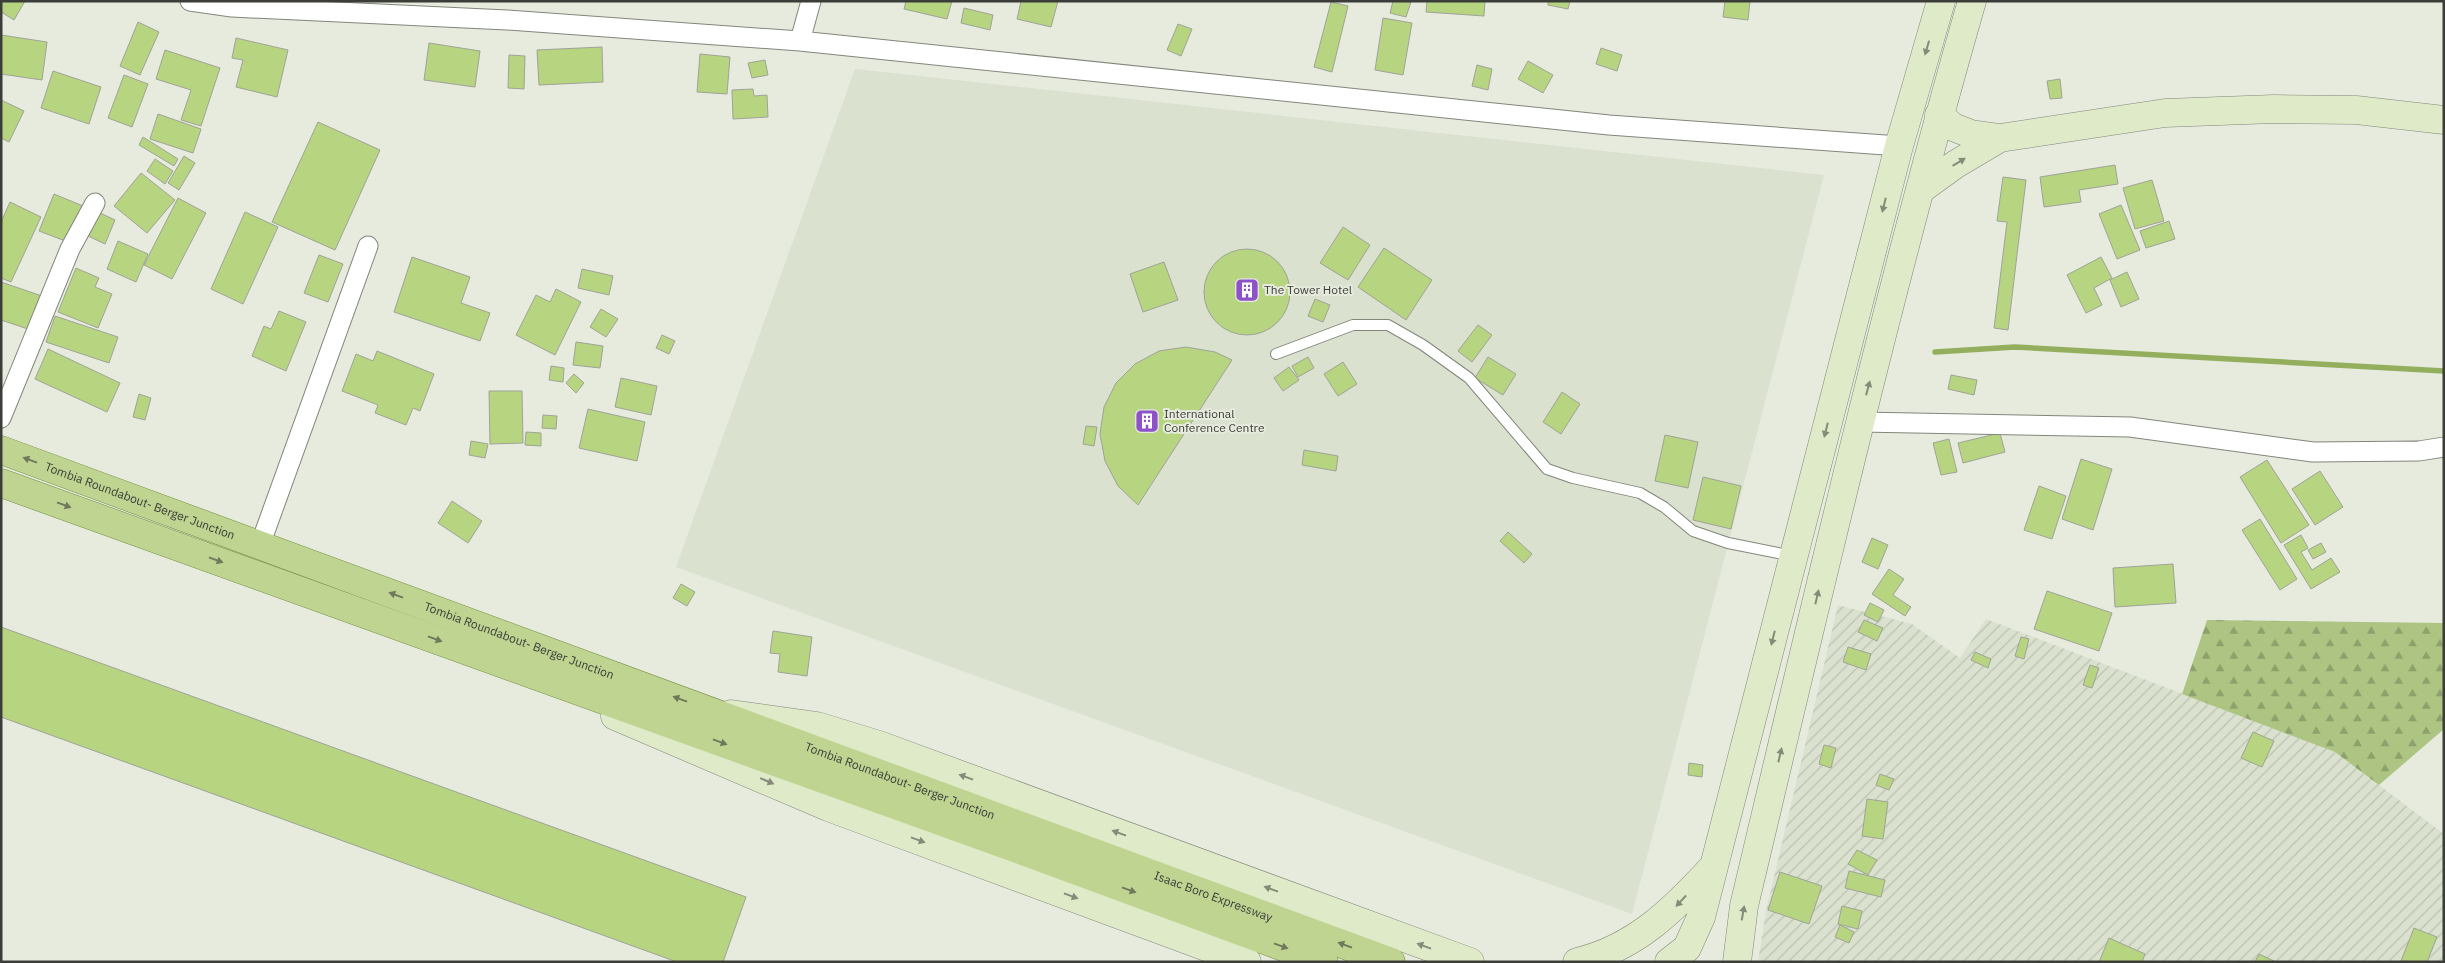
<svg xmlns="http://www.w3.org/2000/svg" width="2445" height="963" viewBox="0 0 2445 963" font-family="'IBM Plex Sans',sans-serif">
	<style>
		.built { fill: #dae1ce }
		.industrial { fill: url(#industrial-furrows) }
		.forest { fill: url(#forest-firs) }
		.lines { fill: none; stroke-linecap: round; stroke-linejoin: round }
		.stream { stroke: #93af5d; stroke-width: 5.5 }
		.building { fill: #b7d480; stroke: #9fa398 }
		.lane-casing { stroke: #82867b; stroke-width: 12 }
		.street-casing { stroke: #82867b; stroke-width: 21 }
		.secondary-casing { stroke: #82867b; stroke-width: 29 }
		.primary-casing { stroke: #768d42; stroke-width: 29 }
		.lane { stroke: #fff; stroke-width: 10 }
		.street { stroke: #fff; stroke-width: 19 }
		.secondary { stroke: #dfeac8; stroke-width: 28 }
		.primary { stroke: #bfd491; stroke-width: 28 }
		.oneway { fill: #858b79 }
		.oneway2 { fill: #70795c }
		.labels { text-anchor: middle; stroke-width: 4; stroke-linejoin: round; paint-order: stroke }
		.poi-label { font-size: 12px; fill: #3b3d38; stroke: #e6ebde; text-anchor: start }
		.street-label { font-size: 12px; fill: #3b3d38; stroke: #e6ebde }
	</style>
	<defs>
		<pattern id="industrial-furrows" width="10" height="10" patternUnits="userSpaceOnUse" patternTransform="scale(1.25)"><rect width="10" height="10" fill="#dae1ce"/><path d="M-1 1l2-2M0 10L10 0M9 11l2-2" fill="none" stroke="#bcc2b2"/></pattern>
		<pattern id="forest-firs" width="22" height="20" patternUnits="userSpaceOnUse" patternTransform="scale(1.25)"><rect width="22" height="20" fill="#adc482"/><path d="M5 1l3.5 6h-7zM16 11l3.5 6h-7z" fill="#8ea06b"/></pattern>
	</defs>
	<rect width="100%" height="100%" fill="#e6ebde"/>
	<path class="built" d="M 855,69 L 1824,175 L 1632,914 L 676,567 Z"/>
	<path class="industrial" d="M 1838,605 L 1912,624 L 1960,658 L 1986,619 L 2335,752 L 2444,834 L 2444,962 L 1758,962 L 1766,911 Z"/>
	<path class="forest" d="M 2207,620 L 2444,623 L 2444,729 L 2379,785 L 2335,752 L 2182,694 Z"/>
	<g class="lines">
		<path class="stream" d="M 1935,352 L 2015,347 L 2444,371"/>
	</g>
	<path class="building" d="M 1,1 L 25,1 L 14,20 L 1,12 Z
		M 906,1 L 952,1 L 947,19 L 904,9 Z
		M 1021,1 L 1058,1 L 1051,27 L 1017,19 Z
		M 1393,1 L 1411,2 L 1406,17 L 1390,13 Z
		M 1427,1 L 1485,1 L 1484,16 L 1426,12 Z
		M 1548,1 L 1570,1 L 1568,9 L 1548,5 Z
		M 1725,1 L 1750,1 L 1748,20 L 1723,17 Z
		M 1331,2 L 1348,6 L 1332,72 L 1314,67 Z
		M 964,8 L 993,15 L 990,30 L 961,23 Z
		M 1383,18 L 1412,23 L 1403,75 L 1375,70 Z
		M 138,22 L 159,32 L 140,75 L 120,66 Z
		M 1178,24 L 1192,29 L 1181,56 L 1167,50 Z
		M 1,35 L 47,42 L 42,80 L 1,74 Z
		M 236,38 L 288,50 L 277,97 L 236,87 L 243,60 L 232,58 Z
		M 429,43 L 480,51 L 475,87 L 424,80 Z
		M 602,47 L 603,82 L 539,85 L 537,50 Z
		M 1601,48 L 1622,55 L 1617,71 L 1596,64 Z
		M 165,50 L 220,68 L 201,126 L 181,120 L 191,90 L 156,79 Z
		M 700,54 L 730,57 L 727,94 L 697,92 Z
		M 509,55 L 525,56 L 524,89 L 508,88 Z
		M 765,60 L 768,75 L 752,78 L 748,63 Z
		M 1528,61 L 1553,75 L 1543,93 L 1518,79 Z
		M 1477,65 L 1492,69 L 1488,90 L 1472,86 Z
		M 53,71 L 101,87 L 89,124 L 41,108 Z
		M 124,75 L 148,84 L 132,127 L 108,118 Z
		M 2060,79 L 2062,98 L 2050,99 L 2047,81 Z
		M 753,89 L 754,96 L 767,95 L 768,117 L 733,119 L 732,90 Z
		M 1,100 L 24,111 L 9,142 L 1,138 Z
		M 158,114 L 201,129 L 193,153 L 150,139 Z
		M 318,122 L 380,150 L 335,250 L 272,222 Z
		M 143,137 L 178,159 L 174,166 L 139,145 Z
		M 184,156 L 195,163 L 179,190 L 168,183 Z
		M 155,159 L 173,171 L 165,184 L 147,171 Z
		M 2115,165 L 2118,184 L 2079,190 L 2081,202 L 2044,207 L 2040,177 Z
		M 141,173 L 175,200 L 147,233 L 114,206 Z
		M 2003,177 L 2026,180 L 2008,330 L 1994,328 L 2007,222 L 1997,221 Z
		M 2152,180 L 2164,221 L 2135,229 L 2123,188 Z
		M 54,194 L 83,206 L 68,242 L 39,231 Z
		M 178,198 L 206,213 L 172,279 L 144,265 Z
		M 10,202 L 41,217 L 11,282 L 1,278 L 1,222 Z
		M 2121,205 L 2140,250 L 2117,259 L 2099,214 Z
		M 98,212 L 115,220 L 105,244 L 88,236 Z
		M 245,212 L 278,227 L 243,304 L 211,289 Z
		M 2169,221 L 2175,239 L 2146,248 L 2140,231 Z
		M 1343,227 L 1370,245 L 1348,280 L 1320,263 Z
		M 118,241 L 148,254 L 136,282 L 107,269 Z
		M 1384,248 L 1432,280 L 1406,320 L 1358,287 Z
		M1204 292a43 43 0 1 1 86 0a43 43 0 1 1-86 0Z
		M 319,255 L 343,264 L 328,302 L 304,293 Z
		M 412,257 L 470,277 L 461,303 L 490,313 L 480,341 L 394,312 Z
		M 2101,257 L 2112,278 L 2094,288 L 2102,305 L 2086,313 L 2067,275 Z
		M 1164,262 L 1178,300 L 1143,312 L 1130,274 Z
		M 76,268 L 99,278 L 95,287 L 112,294 L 98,328 L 58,312 Z
		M 582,269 L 613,276 L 609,295 L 578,288 Z
		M 2127,272 L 2139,299 L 2121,307 L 2110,280 Z
		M 1,282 L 42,296 L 31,330 L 1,320 Z
		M 556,289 L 581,302 L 555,355 L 516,335 L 536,295 L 550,302 Z
		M 1315,299 L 1330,305 L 1323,322 L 1308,316 Z
		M 601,309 L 618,319 L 606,337 L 590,327 Z
		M 279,311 L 306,322 L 286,371 L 252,356 L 264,326 L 271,329 Z
		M 55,316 L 118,337 L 109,363 L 46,342 Z
		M 1478,325 L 1492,335 L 1472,362 L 1458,351 Z
		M 662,335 L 675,341 L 669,354 L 656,348 Z
		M 576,342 L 603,346 L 600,368 L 573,365 Z
		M 1186,347 L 1215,352 L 1232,360 L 1138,505 L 1118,486 L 1105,461 L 1100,434 L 1104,407 L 1116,383 L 1135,364 L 1159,351 Z
		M 48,349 L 120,383 L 107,412 L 35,379 Z
		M 377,351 L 434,374 L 420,411 L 413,408 L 406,425 L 375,413 L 378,405 L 342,391 L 356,354 L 373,361 Z
		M 1308,357 L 1314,368 L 1298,377 L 1292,366 Z
		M 1488,357 L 1516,374 L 1503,395 L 1475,378 Z
		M 1343,362 L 1357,384 L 1338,396 L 1324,374 Z
		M 551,366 L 564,368 L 563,382 L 549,380 Z
		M 1289,367 L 1299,380 L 1283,391 L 1274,378 Z
		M 574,374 L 584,383 L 576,393 L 566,383 Z
		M 1951,375 L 1977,380 L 1974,395 L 1948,389 Z
		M 621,378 L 657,386 L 651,415 L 615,407 Z
		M 489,391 L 522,391 L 523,443 L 490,444 Z
		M 1562,392 L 1580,404 L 1561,434 L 1543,422 Z
		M 139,394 L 151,398 L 145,420 L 133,417 Z
		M 588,409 L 645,422 L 637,461 L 579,448 Z
		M 543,415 L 557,416 L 556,429 L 542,428 Z
		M 1086,426 L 1097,427 L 1094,446 L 1083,444 Z
		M 526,432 L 541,433 L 541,446 L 525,445 Z
		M 2000,433 L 2005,452 L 1963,463 L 1958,443 Z
		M 1665,435 L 1698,442 L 1688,488 L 1655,481 Z
		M 1949,439 L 1957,472 L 1941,475 L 1933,443 Z
		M 471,441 L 488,444 L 485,458 L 469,455 Z
		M 1304,450 L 1338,456 L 1336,471 L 1302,465 Z
		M 2081,459 L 2112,469 L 2093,530 L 2062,519 Z
		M 2267,460 L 2309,525 L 2281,543 L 2240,477 Z
		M 2320,471 L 2343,507 L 2315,525 L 2292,489 Z
		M 1703,477 L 1741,486 L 1731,529 L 1693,520 Z
		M 2039,486 L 2066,496 L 2052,539 L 2024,530 Z
		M 452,501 L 482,521 L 468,543 L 438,523 Z
		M 2260,519 L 2297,579 L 2280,590 L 2242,530 Z
		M 1508,532 L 1532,554 L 1524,563 L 1500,541 Z
		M 2301,535 L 2308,548 L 2301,552 L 2312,570 L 2331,558 L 2340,572 L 2311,589 L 2284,545 Z
		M 1872,538 L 1888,545 L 1878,569 L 1862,562 Z
		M 2321,543 L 2326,552 L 2313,559 L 2308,550 Z
		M 2173,564 L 2176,603 L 2115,607 L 2113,568 Z
		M 1889,569 L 1904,579 L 1893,595 L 1911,607 L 1905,616 L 1872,594 Z
		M 681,584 L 695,592 L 687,606 L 673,598 Z
		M 2047,591 L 2112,613 L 2099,651 L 2034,629 Z
		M 1870,603 L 1884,610 L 1878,622 L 1864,615 Z
		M 1864,620 L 1883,628 L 1877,641 L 1858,632 Z
		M 1,627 L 746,897 L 723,962 L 677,962 L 1,717 Z
		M 773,631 L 812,637 L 807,676 L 778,672 L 780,654 L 770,653 Z
		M 2021,637 L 2029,639 L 2024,659 L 2015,656 Z
		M 1848,647 L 1871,654 L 1866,670 L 1843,662 Z
		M 1975,652 L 1991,659 L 1988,668 L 1971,660 Z
		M 2090,665 L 2099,668 L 2092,688 L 2083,685 Z
		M 2253,732 L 2274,741 L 2262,767 L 2241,758 Z
		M 1824,745 L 1836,748 L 1831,768 L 1819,764 Z
		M 1689,763 L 1703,765 L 1702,777 L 1688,775 Z
		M 1880,774 L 1894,779 L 1889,790 L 1876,785 Z
		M 1867,799 L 1888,802 L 1883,839 L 1862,836 Z
		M 1857,850 L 1877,860 L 1868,875 L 1848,864 Z
		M 1849,871 L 1885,880 L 1881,897 L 1845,888 Z
		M 1780,872 L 1822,886 L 1809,924 L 1768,910 Z
		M 1842,906 L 1862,911 L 1858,929 L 1838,924 Z
		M 1840,925 L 1854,932 L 1849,943 L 1835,937 Z
		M 2414,928 L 2437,937 L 2427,962 L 2401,961 Z
		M 2109,938 L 2145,954 L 2142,962 L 2099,962 Z
		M 2259,954 L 2276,962 L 2255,962 Z"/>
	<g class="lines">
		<g class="lane-casing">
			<path id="lane" d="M 1276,354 L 1353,325 L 1388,325 L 1423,345 L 1469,378 L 1547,469 L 1573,478 L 1640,493 L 1664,507 L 1693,531 L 1728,543 L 1793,556"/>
		</g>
		<g class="street-casing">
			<path id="street" d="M 190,1 L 232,7 L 507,20 L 800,41 L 1609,125 L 1899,146
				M 800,41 L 811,1
				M 1,418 L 70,249 L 95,203
				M 1860,422 L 2130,427 L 2313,452 L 2419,451 L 2444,447
				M 260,545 L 368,246"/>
		</g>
		<g class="secondary-casing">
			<path id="secondary" d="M 1939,115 L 1953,127 L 1971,134 L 2000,138 L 2165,113 L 2274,109 L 2356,110 L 2444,120
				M 1920,190 L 1956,164 L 2000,138
				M 731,714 L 817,726 L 879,745 L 1470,962
				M 615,716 L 828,807 L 1247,962
				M 1577,962 C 1636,948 1674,909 1713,867
				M 1669,962 L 1687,948 L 1701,917 L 1899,146 L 1941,1
				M 1737,962 L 1744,906 C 1816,603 1886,300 1972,1"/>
		</g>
		<g class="primary-casing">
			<g id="primary">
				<path id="s1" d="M 1,450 L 1391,962"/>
				<path d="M 1,483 L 1034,855 L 1324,962"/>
			</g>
		</g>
		<use href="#lane" class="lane"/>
		<use href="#street" class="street"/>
		<use href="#secondary" class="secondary"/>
		<use href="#primary" class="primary"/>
	</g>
	<defs><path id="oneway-solid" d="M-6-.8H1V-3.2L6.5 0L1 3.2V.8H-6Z" transform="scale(1.25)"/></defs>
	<g class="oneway">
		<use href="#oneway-solid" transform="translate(1927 48) rotate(106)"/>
		<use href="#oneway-solid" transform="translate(1959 162) rotate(-31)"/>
		<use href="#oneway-solid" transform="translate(1884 205) rotate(104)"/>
		<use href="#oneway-solid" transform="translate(1868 388) rotate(-75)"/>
		<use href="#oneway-solid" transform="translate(1826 430) rotate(104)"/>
		<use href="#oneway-solid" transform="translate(1817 597) rotate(-77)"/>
		<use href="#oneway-solid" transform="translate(1773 638) rotate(104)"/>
		<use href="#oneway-solid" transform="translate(1780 755) rotate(-77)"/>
		<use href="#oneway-solid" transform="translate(966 777) rotate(-160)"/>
		<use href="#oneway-solid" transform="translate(767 781) rotate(23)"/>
		<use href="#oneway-solid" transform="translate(1119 833) rotate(-160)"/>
		<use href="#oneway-solid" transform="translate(918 840) rotate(20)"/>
		<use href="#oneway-solid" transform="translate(1271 889) rotate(-160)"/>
		<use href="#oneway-solid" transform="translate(1071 896) rotate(20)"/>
		<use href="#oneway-solid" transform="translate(1681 901) rotate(133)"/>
		<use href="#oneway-solid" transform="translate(1743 913) rotate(-80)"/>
		<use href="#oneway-solid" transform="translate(1424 946) rotate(-160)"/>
	</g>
	<g class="oneway2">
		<use href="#oneway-solid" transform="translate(30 460) rotate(-160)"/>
		<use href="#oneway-solid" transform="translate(64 505) rotate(20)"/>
		<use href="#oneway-solid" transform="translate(216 560) rotate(20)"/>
		<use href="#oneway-solid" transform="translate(396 595) rotate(-160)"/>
		<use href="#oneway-solid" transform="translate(435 639) rotate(20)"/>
		<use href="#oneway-solid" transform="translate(680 699) rotate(-160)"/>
		<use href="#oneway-solid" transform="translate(720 742) rotate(20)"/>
		<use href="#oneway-solid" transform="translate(1129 890) rotate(20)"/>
		<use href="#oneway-solid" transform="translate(1345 945) rotate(-160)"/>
		<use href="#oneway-solid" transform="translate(1281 946) rotate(20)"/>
	</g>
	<defs>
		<g id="building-square" transform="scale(1.25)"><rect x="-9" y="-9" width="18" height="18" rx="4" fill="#8e52c8" stroke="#e6ebde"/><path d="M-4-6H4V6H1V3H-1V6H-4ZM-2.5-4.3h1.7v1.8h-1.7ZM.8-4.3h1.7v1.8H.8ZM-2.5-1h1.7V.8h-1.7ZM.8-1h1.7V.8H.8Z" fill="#fff"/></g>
	</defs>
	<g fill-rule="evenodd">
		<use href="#building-square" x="1247" y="290"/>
		<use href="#building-square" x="1147" y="421"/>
	</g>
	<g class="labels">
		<g class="poi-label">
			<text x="1264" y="294">The Tower Hotel</text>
			<text x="1164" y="418">International<tspan x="1164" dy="14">Conference Centre</tspan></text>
		</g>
		<g class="street-label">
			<text dy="4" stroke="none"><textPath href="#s1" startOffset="148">Tombia Roundabout- Berger Junction</textPath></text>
			<text dy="4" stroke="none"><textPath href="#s1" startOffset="552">Tombia Roundabout- Berger Junction</textPath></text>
			<text dy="4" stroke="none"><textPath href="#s1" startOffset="958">Tombia Roundabout- Berger Junction</textPath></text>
			<text dy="4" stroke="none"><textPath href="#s1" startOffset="1292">Isaac Boro Expressway</textPath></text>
		</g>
	</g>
	<rect width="2445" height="963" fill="none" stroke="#3b3d38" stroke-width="5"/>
</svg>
